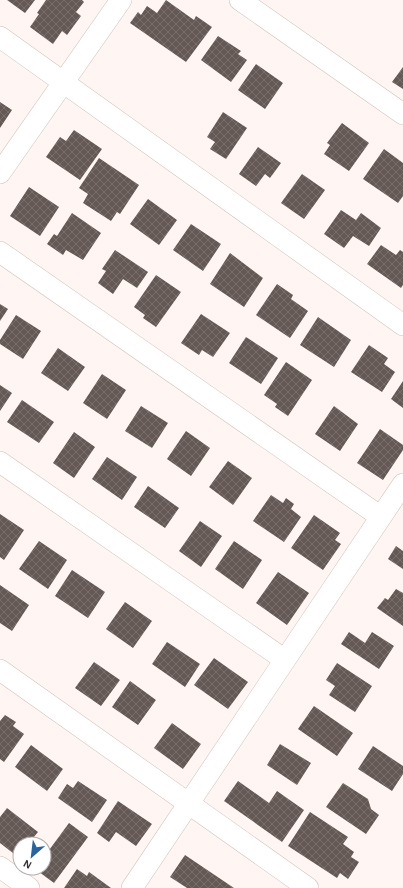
<svg xmlns="http://www.w3.org/2000/svg" width="403" height="888" viewBox="0 0 403 888" font-family="'Alegreya Sans',sans-serif">
	<style>
		.building { fill: url(#building-cross-hatch) }
		.lines { fill: none; stroke-linecap: round; stroke-linejoin: round }
		.minor-casing { stroke: #d0c2bd; stroke-width: 22 }
		.minor { stroke: #fff; stroke-width: 21 }
	</style>
	<defs>
		<pattern id="building-cross-hatch" width="8" height="8" patternUnits="userSpaceOnUse"><rect width="8" height="8" fill="#655955"/><path d="M0 0l8 8M0 8l8-8" fill="none" stroke="#786e6b"/></pattern>
	</defs>
	<rect width="100%" height="100%" fill="#fff6f3"/>
	<path class="building" d="M 7,0 L 35,0 L 25,13 Z
		M 46,0 L 82,0 L 84,2 L 76,12 L 81,16 L 67,35 L 62,31 L 53,44 L 30,27 L 39,14 L 37,13 Z
		M 166,0 L 194,20 L 196,16 L 212,27 L 186,62 L 130,23 L 138,12 L 141,15 L 147,6 L 157,13 Z
		M 218,36 L 241,51 L 238,54 L 247,60 L 231,82 L 201,60 Z
		M 256,64 L 283,83 L 265,109 L 238,90 Z
		M 403,67 L 403,89 L 392,82 Z
		M 0,102 L 12,110 L 0,128 Z
		M 223,112 L 247,128 L 226,159 L 210,149 L 215,142 L 207,137 Z
		M 342,123 L 369,143 L 349,171 L 324,154 L 330,145 L 327,143 Z
		M 74,130 L 102,149 L 80,180 L 46,157 L 60,137 L 66,141 Z
		M 258,147 L 281,163 L 270,178 L 265,174 L 256,186 L 239,174 Z
		M 384,149 L 403,163 L 403,196 L 398,203 L 363,179 Z
		M 99,158 L 139,185 L 120,214 L 117,212 L 111,221 L 83,203 L 88,194 L 79,188 Z
		M 302,174 L 325,190 L 304,219 L 281,203 Z
		M 29,187 L 59,207 L 40,236 L 10,216 Z
		M 148,199 L 177,220 L 159,245 L 130,224 Z
		M 341,210 L 356,220 L 361,213 L 381,228 L 369,246 L 353,236 L 344,248 L 324,234 Z
		M 72,213 L 101,233 L 83,260 L 66,250 L 63,255 L 47,244 L 54,234 L 57,236 Z
		M 191,224 L 221,244 L 203,271 L 173,250 Z
		M 381,245 L 396,255 L 400,250 L 403,252 L 403,285 L 401,288 L 367,264 Z
		M 115,250 L 148,272 L 137,288 L 123,279 L 113,294 L 98,283 L 106,271 L 102,269 Z
		M 230,253 L 263,278 L 244,307 L 210,284 Z
		M 156,275 L 181,292 L 156,327 L 143,318 L 145,315 L 134,307 Z
		M 277,284 L 293,295 L 291,299 L 308,311 L 290,338 L 256,315 Z
		M 0,304 L 8,309 L 0,321 Z
		M 201,314 L 230,333 L 213,357 L 202,350 L 199,355 L 181,343 Z
		M 16,315 L 41,331 L 23,359 L 0,344 L 0,340 Z
		M 318,317 L 351,340 L 334,367 L 300,345 Z
		M 246,337 L 278,358 L 261,384 L 229,363 Z
		M 369,345 L 388,358 L 384,364 L 395,372 L 382,392 L 351,372 Z
		M 58,348 L 85,367 L 68,391 L 41,373 Z
		M 286,362 L 312,380 L 288,416 L 275,407 L 277,404 L 264,395 Z
		M 102,374 L 126,390 L 107,419 L 83,403 Z
		M 403,381 L 403,408 L 391,399 Z
		M 0,385 L 12,393 L 0,411 Z
		M 22,400 L 54,422 L 39,443 L 7,422 Z
		M 141,406 L 168,423 L 152,448 L 125,431 Z
		M 334,406 L 358,424 L 340,451 L 315,434 Z
		M 380,429 L 403,445 L 403,450 L 383,480 L 357,463 Z
		M 186,431 L 210,448 L 191,476 L 167,459 Z
		M 74,432 L 95,447 L 74,478 L 53,463 Z
		M 107,457 L 137,477 L 122,500 L 92,479 Z
		M 228,461 L 252,478 L 233,505 L 209,487 Z
		M 148,486 L 179,508 L 165,528 L 134,507 Z
		M 271,495 L 283,503 L 286,498 L 294,504 L 291,509 L 301,517 L 284,542 L 253,521 Z
		M 0,514 L 24,530 L 4,560 L 0,557 Z
		M 314,515 L 340,533 L 335,540 L 341,544 L 323,570 L 291,548 Z
		M 200,521 L 222,536 L 201,567 L 179,551 Z
		M 39,541 L 67,560 L 48,589 L 19,569 Z
		M 234,541 L 262,560 L 243,589 L 215,569 Z
		M 396,546 L 403,551 L 403,569 L 388,559 Z
		M 72,570 L 105,592 L 88,618 L 55,596 Z
		M 278,572 L 309,593 L 287,625 L 256,603 Z
		M 0,585 L 29,605 L 12,631 L 0,623 Z
		M 396,589 L 403,593 L 403,626 L 377,608 L 385,598 L 388,600 Z
		M 125,602 L 152,621 L 133,648 L 106,629 Z
		M 349,632 L 365,643 L 372,632 L 394,646 L 379,669 L 341,644 Z
		M 167,642 L 200,664 L 185,687 L 152,664 Z
		M 214,658 L 248,682 L 228,709 L 194,685 Z
		M 94,662 L 120,680 L 101,706 L 75,688 Z
		M 337,663 L 372,686 L 355,712 L 329,695 L 335,686 L 326,680 Z
		M 130,681 L 156,700 L 138,725 L 112,707 Z
		M 314,706 L 353,733 L 337,756 L 298,729 Z
		M 5,715 L 16,722 L 13,726 L 24,734 L 4,762 L 0,759 L 0,721 Z
		M 172,723 L 201,744 L 183,769 L 154,748 Z
		M 280,744 L 311,763 L 297,785 L 267,765 Z
		M 31,745 L 63,769 L 47,791 L 15,767 Z
		M 373,746 L 403,766 L 403,774 L 392,791 L 358,769 Z
		M 78,781 L 107,800 L 92,822 L 58,798 L 67,784 L 73,788 Z
		M 238,781 L 269,803 L 277,791 L 304,810 L 282,842 L 224,801 Z
		M 343,783 L 368,799 L 371,809 L 379,815 L 366,834 L 326,807 Z
		M 118,801 L 152,824 L 136,846 L 116,832 L 109,842 L 97,833 Z
		M 7,808 L 38,832 L 28,844 L 20,844 L 20,855 L 18,857 L 0,843 L 0,817 Z
		M 310,812 L 348,837 L 343,844 L 354,852 L 351,857 L 359,862 L 348,879 L 340,873 L 337,878 L 288,846 Z
		M 69,823 L 88,837 L 54,883 L 35,869 L 44,868 L 44,857 Z
		M 185,855 L 234,888 L 187,888 L 170,877 Z
		M 77,869 L 87,876 L 89,872 L 111,888 L 64,888 Z"/>
	<g class="lines">
		<g class="minor-casing">
			<path id="minor" d="M 240,0 L 403,114
				M 0,37 L 403,325
				M 0,173 L 121,0
				M 0,252 L 381,517
				M 0,462 L 285,660
				M 0,670 L 308,888
				M 0,867 L 29,888
				M 132,888 L 403,484"/>
		</g>
		<use href="#minor" class="minor"/>
	</g>
	<g transform="translate(32 856) rotate(208)"><circle r="19" fill="#ffffff" stroke="#b0adad"/>
	<path d="M0-3L7 15L0 10L-7 15Z" fill="#29659c"/>
	<text y="-6" font-size="11" font-weight="bold" text-anchor="middle" fill="#393331">N</text>
	</g>
</svg>
